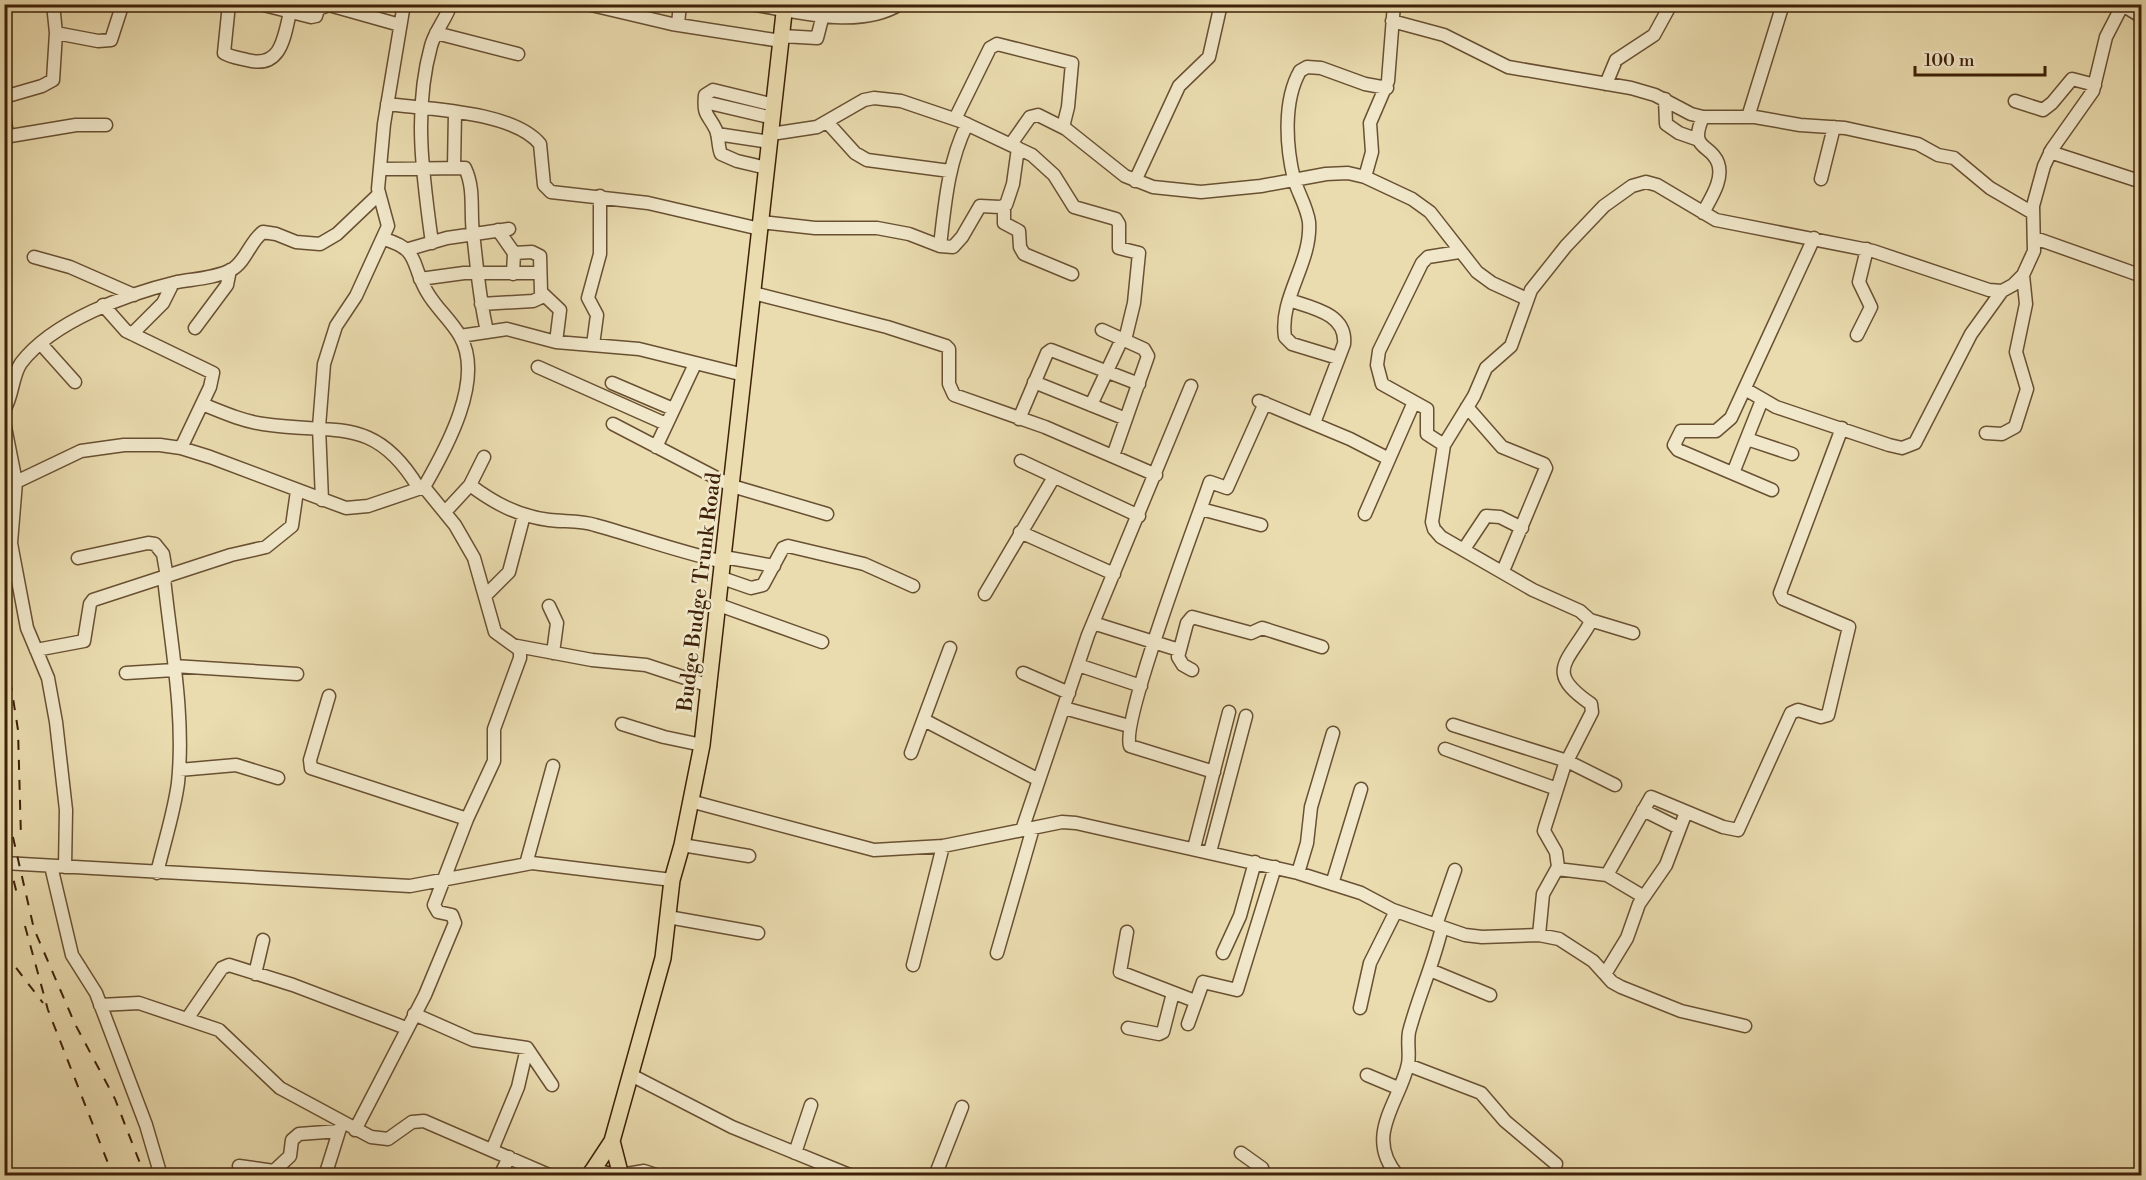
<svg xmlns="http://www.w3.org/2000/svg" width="2146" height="1180" viewBox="0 0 2146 1180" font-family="'Libre Bodoni',serif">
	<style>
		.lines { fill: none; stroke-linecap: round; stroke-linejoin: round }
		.minor-casing { stroke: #695032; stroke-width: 15 }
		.major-casing { stroke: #3e2108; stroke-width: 18 }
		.minor { stroke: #f1e8cb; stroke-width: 12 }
		.major { stroke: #eadcaf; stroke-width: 15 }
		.rail { stroke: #3e2108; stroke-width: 2; stroke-dasharray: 10 10; stroke-linecap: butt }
		.labels { text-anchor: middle; stroke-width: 5; stroke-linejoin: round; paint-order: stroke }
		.street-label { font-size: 21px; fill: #3e2108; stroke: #f1e8cb }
	</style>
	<rect width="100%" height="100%" fill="#eadcaf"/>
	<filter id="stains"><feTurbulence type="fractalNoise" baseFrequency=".00333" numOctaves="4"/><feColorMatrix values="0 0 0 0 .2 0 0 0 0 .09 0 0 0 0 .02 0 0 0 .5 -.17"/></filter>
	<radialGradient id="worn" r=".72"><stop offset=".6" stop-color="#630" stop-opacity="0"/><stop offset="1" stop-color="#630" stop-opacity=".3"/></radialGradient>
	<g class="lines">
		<g class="minor-casing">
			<path id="minor" d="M 229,4 L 224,53 C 230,57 239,58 247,60 C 281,69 284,38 290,12
				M 260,4 L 311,17 L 316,16 L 318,9 L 329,5 L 400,25
				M 587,4 L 672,24 L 781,41
				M 750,4 C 796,11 858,30 900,4
				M 2121,4 L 2142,17
				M 1392,21 L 1444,35 L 1508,67 L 1631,88 L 1655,95 L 1691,114 L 1703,117 L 1755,117 L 1800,125 L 1845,128 L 1918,144 L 1938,155 L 1954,158 L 1990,188 L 2033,213
				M 678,24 L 680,4
				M 56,33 L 98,41 L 111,40 L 122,6
				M 436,33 L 518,54
				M 782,36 L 817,38 L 823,15
				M 1606,84 L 1616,60 L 1654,35 L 1671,4
				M 4,97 L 42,86 L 53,80 L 56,33 L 53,4
				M 1665,99 L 1666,124 L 1679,133 L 1699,140
				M 2015,101 L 2043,110 L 2052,103 L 2072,79 L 2095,85
				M 705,102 L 773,118
				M 387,104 C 427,109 513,111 540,144 L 544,185 L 551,192 L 648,203 L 760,229
				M 4,112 L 7,137
				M 1748,117 L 1783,4
				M 955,119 L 990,48 L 997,44 L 1072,63 L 1068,107 L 1063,127
				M 827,122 L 855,153 L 867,160 L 950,171
				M 717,134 L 770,142
				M 771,134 L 817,127 L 864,100 L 874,98 L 901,101 L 960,121 L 1032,155 L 1054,175 L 1074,207 L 1116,219 L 1119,224 L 1119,248 L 1139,253 L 1134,303 L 1125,340
				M 4,137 L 76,125 L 106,125
				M 1011,144 L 1030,117 L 1038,115 L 1066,129 L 1125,176 L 1153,187 L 1201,192 L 1261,186 L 1326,174 L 1348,173 L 1365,177 L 1412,199 L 1430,212 L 1477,272 L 1492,283 L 1527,299
				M 2050,152 L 2142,182
				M 454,168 L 455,112
				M 767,168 L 737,161 L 721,154 C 718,147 719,138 716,130 C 708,113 703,117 705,95 L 713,90 L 774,105
				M 381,169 L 465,168 C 475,189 470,211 473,233 C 477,266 479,298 487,331
				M 1365,177 L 1372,152 L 1370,123 L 1388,81 L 1394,4
				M 1821,179 L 1834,127
				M 1135,181 L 1179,86 L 1209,57 L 1221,4
				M 1004,207 L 1004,223 L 1019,231 L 1020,247 L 1024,254 L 1072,274
				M 1703,213 C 1710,199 1724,180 1718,163 C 1711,143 1688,151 1703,117
				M 761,222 L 815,228 L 877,228 L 909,234 L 940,246 L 953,247 L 962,237 L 980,206 L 1000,207 L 1006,205 L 1013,184 L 1018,148
				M 498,230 L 514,253 L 513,274
				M 2035,238 L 2142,276
				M 384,239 C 421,250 410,263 427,292 C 436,308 451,320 460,336 C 485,379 446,449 424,487
				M 432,243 C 423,177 413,111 431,46 C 435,31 446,19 451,4
				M 940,246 C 945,203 948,163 967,124
				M 409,249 L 447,238 L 509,229
				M 514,253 L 532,252 L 540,256 L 541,292 L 560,310 L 556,342
				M 34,257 L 70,267 L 134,295
				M 420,279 L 464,273 L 540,273
				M 753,293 L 887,327 L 946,346 L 949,349 L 949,384 L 954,395 L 1045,427 L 1156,475
				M 1289,300 C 1313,308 1347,314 1344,344 L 1314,423
				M 481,304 L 533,301 L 544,296
				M 103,305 L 126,331 L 213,373 L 210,387 L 181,448
				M 195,328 L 227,285 L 230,270
				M 1102,330 L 1144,349 L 1148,356 L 1113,456
				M 132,334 L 163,303 L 173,283
				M 1857,335 L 1871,307 L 1859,282 L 1867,249
				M 460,336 L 507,329 L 556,342 L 639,349 L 744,375
				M 41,344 L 75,382
				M 593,345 L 597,315 L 588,298 L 600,254 L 600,196
				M 1338,358 L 1292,344 L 1285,337 C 1279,297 1312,263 1309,222 C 1307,207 1298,193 1294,179 C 1286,146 1283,101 1300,71 L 1307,67 L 1321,68 L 1365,84 L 1387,88
				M 538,367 L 666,424
				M 1034,382 L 1126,419
				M 612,383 L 673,409
				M 1745,389 L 1776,407 L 1889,445 L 1902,448 L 1915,443 L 1971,334 L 2002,291
				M 1259,401 L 1350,439 L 1389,459
				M 202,404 C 222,412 242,421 263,424 C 334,435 374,414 418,487
				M 1091,405 L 1122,339
				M 1467,407 L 1502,447 L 1544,464 L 1546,468 L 1503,571
				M 4,410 C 13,396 12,376 21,363 C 53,321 127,294 177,282 C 194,279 215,278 231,270 C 246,262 250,241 263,232 L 276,234 L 296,242 L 320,244 L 337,234 L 378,195
				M 1019,419 L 1047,353 L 1051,350 L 1139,384
				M 4,422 L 16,482 L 11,543 L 13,554 L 27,628 L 48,678 L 56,722 L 66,810 L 65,867
				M 613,424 L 732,486 L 827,514
				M 1986,433 L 2002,434 L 2015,427 L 2027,389 L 2016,352 L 2026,304 L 2023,275
				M 1747,439 L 1792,454
				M 1444,445 L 1427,434 L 1427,409 L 1382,384 L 1377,365 L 1379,351 L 1422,263 L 1428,257 L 1459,252
				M 656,447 L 695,364
				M 1021,461 L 1139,516
				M 1733,473 L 1762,400
				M 16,482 L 81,451 L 124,445 L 160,445 L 181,448 L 210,457 L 346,508 L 368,506 L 424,487 L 455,525 L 474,558 L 495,632 L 520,650 L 520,658 L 494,729 L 494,761 L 467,819 L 434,905 L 438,912 L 452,915 L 455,923 L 425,995 L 355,1130
				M 470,485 C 494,503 518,516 549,520 C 564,522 580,520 595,525 C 638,537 680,552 724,562
				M 1772,490 L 1678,450 L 1674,445 L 1681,431 L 1716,431 L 1731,418 L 1814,238
				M 322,500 L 319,427 L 324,364 L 336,326 L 356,296 L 388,226 L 378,189 L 384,124 L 404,4
				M 1201,509 L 1261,525
				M 445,512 L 470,485 L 484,457
				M 1365,514 L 1414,402
				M 1020,532 L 1114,574
				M 1464,549 L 1486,516 L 1500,517 L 1522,528
				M 724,557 L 774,566
				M 78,558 L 148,543 L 155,544 L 163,554 L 167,577
				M 722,578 L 751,588 L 763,585 L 783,548 L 788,546 L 864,564 L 913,586
				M 985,594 L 1054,477
				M 485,596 L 509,572 L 524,515
				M 719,605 L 822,642
				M 549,606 L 557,623 L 553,653
				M 1590,620 L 1633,633
				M 1093,623 L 1179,650
				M 517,646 L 592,660 L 646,665 L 710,686
				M 36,650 L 84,641 L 90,604 L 93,600 L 231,555 L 266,547 L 292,526 L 297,491
				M 1078,665 L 1141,686
				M 174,666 L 297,674
				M 1192,670 L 1183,665 L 1178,657 L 1187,623 L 1192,617 L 1251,633 L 1262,628 L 1322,647
				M 126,673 L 174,670
				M 1023,673 L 1069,693
				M 329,696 L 310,760 L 311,768 L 467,819
				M 1064,708 L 1129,726
				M 924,720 L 1039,780
				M 622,724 L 664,737 L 702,745
				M 1453,725 L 1567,761 L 1615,785
				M 1445,749 L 1557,789
				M 911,753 L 950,648
				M 179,770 L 236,765 L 278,778
				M 1214,772 L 1130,746 C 1120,722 1197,520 1210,482 L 1227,488 L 1265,403
				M 690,801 L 874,850 L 943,846 L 1062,822 L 1076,823 L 1298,873 L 1361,893 L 1393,910 L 1465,935 L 1482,937 L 1539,935 L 1559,939 L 1593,961 L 1612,982 L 1621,987 L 1681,1011 L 1745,1026
				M 1643,810 L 1679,828
				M 1022,830 L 1088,635 L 1191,386
				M 682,845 L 749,856
				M 1194,848 L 1229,712
				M 1210,852 L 1246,716
				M 4,863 L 410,886 L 532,863 L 672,880
				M 526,864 L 553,766
				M 51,866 L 72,955 L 96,993 L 146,1125 L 161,1176
				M 1557,869 L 1607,875 L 1651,797 L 1723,827 L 1738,830 L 1791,713 L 1798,710 L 1821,717 L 1828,715 L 1849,627 L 1783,599 L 1780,593 L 1842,428
				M 157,873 C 164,843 174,813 178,783 C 185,716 171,645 164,578
				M 1298,873 L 1307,843 L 1311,807 L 1333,733
				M 1607,875 L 1644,897
				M 1332,884 L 1361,789
				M 668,917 L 758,933
				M 1436,925 L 1455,870
				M 1127,932 L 1120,972 L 1195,1001
				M 1539,935 L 1543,894 L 1558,867 L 1556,852 L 1544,831 L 1545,827 L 1564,767 L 1592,712 L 1591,704 C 1545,672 1566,664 1589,625 L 1590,620 L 1580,611 L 1533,590 L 1441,537 L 1434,529 L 1432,522 L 1444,445 L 1474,396 L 1486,368 L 1511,346 L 1531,290 L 1566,246 L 1604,206 L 1632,186 L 1646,182 L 1657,185 L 1716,220 L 1873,251 L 1989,290 L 2002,291 L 2013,285 L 2023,275 L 2034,251 L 2033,206 L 2044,166 L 2052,149 L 2093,91 L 2106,37 L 2123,4
				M 997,953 L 1033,828
				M 1223,953 L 1240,916 L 1255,862
				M 913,965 L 943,846
				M 1430,970 L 1490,995
				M 255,974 L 263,940
				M 1605,974 L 1627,938 L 1639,904 L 1666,865 L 1686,812
				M 100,1005 L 139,1003 L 219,1030 L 280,1088 L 371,1137 L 388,1139 L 412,1122 L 424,1121 L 551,1176
				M 1360,1008 L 1370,963 L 1396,911
				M 414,1014 L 473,1040 L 527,1048 L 552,1085
				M 187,1019 L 222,968 L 229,965 L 293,985 L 406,1028
				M 1188,1024 L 1203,982 L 1237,990 L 1275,867
				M 1128,1028 L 1159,1034 L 1163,1032 L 1173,993
				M 1408,1065 L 1481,1093 L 1505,1121 L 1556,1164
				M 631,1075 L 732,1127 L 852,1176
				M 1367,1075 L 1398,1088
				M 492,1150 L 518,1087 L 527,1048
				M 795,1153 L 811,1105
				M 1241,1153 L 1262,1168 L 1265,1176
				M 239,1166 L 274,1171 L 290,1156 L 292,1140 L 299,1134 L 339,1131
				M 621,1175 L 644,1171 L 659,1176
				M 325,1176 L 341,1125
				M 500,1176 L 509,1157
				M 935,1176 L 962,1107
				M 1398,1176 C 1363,1136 1400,1102 1408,1064 C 1410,1054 1407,1043 1409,1032 C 1418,997 1434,963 1442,927"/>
		</g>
		<g class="major-casing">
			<path id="major" d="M 592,1171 L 614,1176
				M 589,1176 L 612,1141
				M 621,1176 L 612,1141 L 663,958 L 672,880 L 682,845 L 702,745 L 785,4"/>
		</g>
		<use href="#minor" class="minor"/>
		<use href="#major" class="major"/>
		<path class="rail" d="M 4,641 L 18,730 L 21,838
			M 4,798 L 34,929 L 75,1024 L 115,1099 L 145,1176
			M 4,842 L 17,894
			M 25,926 L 48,1010 L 113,1176
			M 4,952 L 43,1003"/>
	</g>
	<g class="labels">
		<g class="street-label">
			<text transform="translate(699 592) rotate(-83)" y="7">Budge Budge Trunk Road</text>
		</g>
	</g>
	<rect width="2146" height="1180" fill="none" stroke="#eadcaf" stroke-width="24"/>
	<rect x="6" y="6" width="2134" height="1168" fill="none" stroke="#3e2108" stroke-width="3"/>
	<rect x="12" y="12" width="2122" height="1156" fill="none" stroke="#3e2108" stroke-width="1.5"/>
	<path d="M1915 66v9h130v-9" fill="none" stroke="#3e2108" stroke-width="3"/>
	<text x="1924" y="66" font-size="18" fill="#3e2108" stroke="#f1e8cb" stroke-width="4.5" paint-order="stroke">100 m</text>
	<rect width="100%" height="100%" filter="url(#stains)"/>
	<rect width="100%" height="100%" fill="url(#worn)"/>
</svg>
